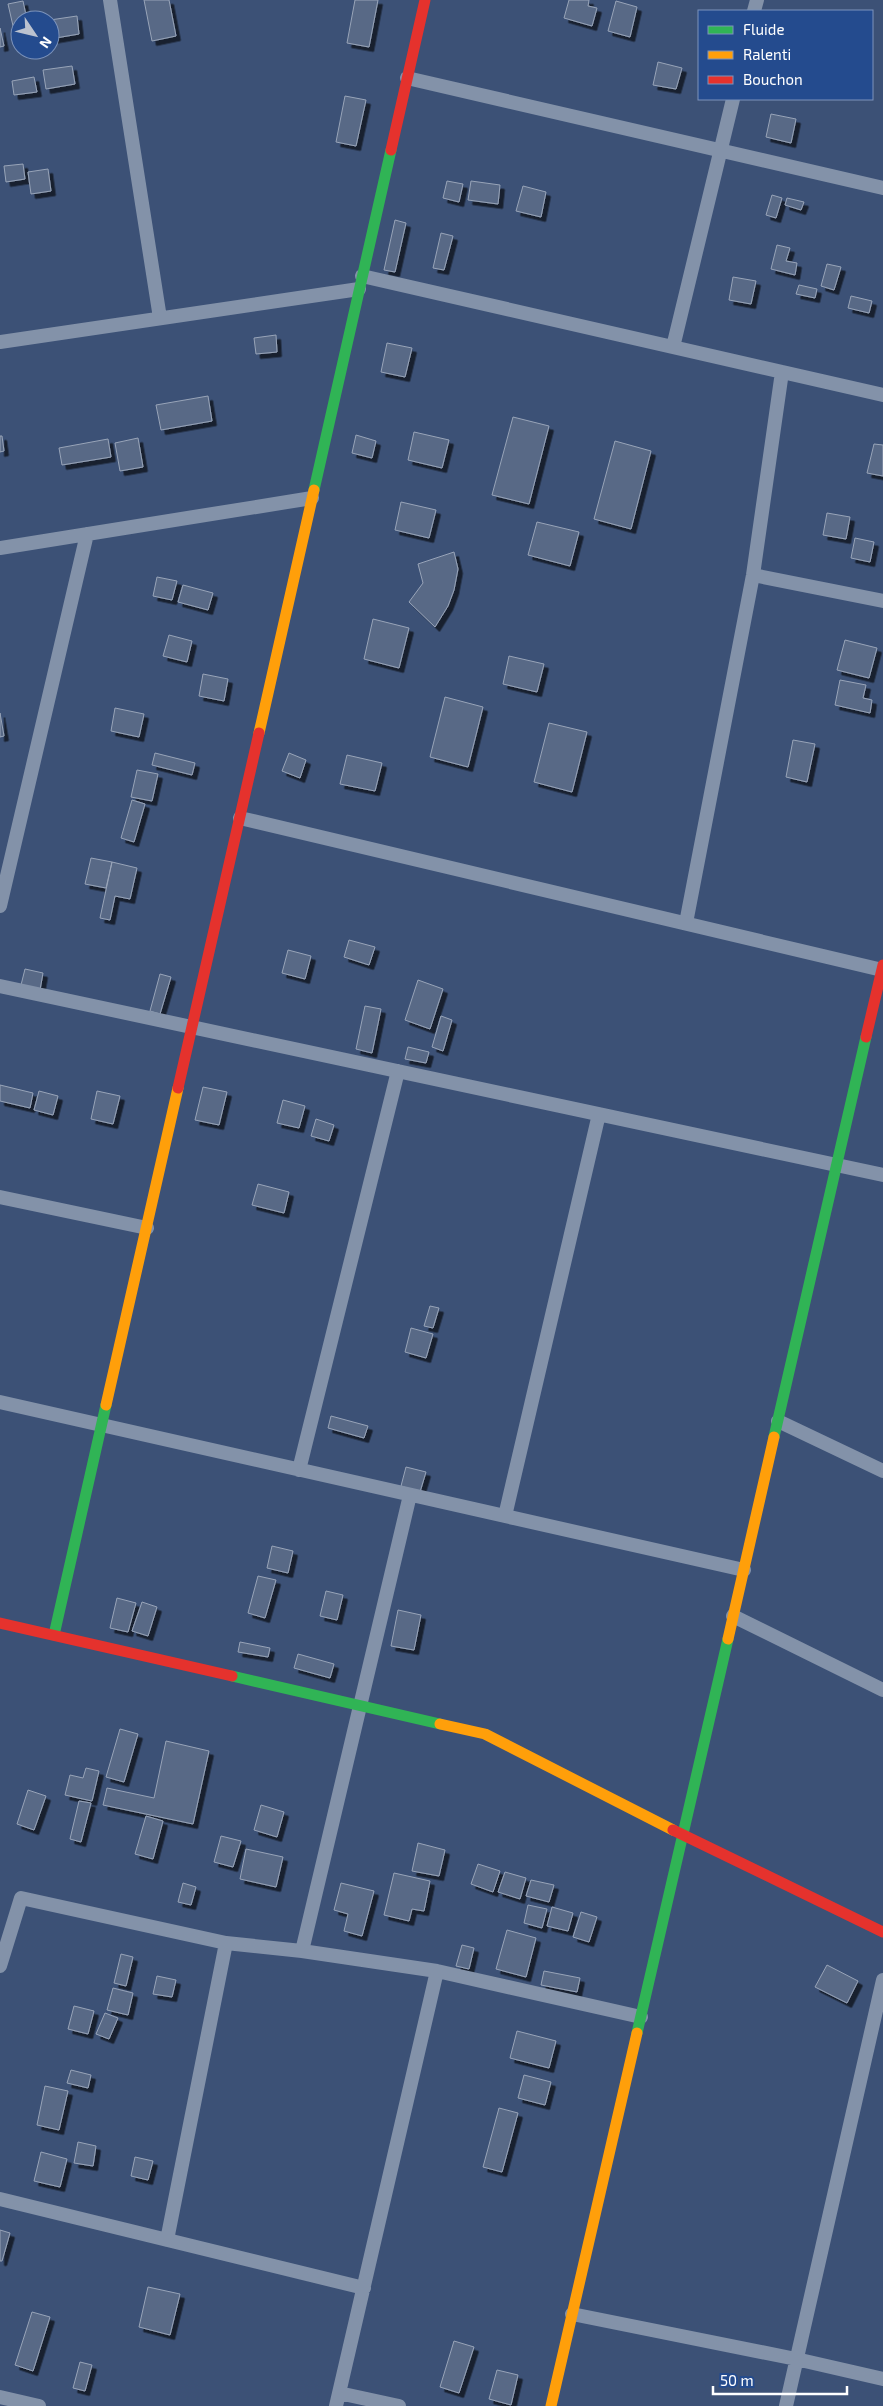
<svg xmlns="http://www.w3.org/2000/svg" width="883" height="2406" viewBox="0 0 883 2406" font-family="'Exo 2',sans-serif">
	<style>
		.building { fill: #586986; stroke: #98a4b8; filter: url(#shadow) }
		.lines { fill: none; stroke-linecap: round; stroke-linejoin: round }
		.street { stroke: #8392a9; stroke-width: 14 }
		.fast { stroke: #30b455; stroke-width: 11 }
		.slow { stroke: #ff9f0a; stroke-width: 11 }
		.jam { stroke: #e5322d; stroke-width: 11 }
	</style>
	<defs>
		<filter id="shadow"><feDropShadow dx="4.5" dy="4.5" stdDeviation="0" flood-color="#0009"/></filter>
	</defs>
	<rect width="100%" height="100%" fill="#3c5176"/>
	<path class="building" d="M 144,0 L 169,0 L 176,36 L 152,41 Z
		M 355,0 L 378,0 L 369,47 L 347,43 Z
		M 569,0 L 589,0 L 588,6 L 597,8 L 592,26 L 564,18 Z
		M 23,1 L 27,20 L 20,20 L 20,38 L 16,39 L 8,4 Z
		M 616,1 L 637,7 L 630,37 L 608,31 Z
		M 77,16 L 79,34 L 50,39 L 50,20 Z
		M 0,28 L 4,46 L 0,47 Z
		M 658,62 L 682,68 L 676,89 L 653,85 Z
		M 72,66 L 75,84 L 46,89 L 43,70 Z
		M 34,77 L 37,92 L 14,95 L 12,81 Z
		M 345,96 L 366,100 L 356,146 L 336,142 Z
		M 771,114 L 796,119 L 791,143 L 766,137 Z
		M 23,164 L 25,179 L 6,182 L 4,166 Z
		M 48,169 L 51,191 L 31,194 L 28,172 Z
		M 447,181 L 463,184 L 459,202 L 443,198 Z
		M 471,181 L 500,185 L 498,204 L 468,200 Z
		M 523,186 L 546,192 L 541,217 L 516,211 Z
		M 772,195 L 782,198 L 776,218 L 766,215 Z
		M 787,198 L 804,202 L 801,210 L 785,205 Z
		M 395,220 L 406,223 L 395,272 L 384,270 Z
		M 441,233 L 453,236 L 444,270 L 433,268 Z
		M 777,245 L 790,248 L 786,261 L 797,263 L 795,275 L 771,269 Z
		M 827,264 L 841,267 L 834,290 L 821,286 Z
		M 733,277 L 756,281 L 751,304 L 729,300 Z
		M 799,285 L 817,289 L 815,298 L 796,294 Z
		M 851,296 L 872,301 L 869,313 L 848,308 Z
		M 276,335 L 277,352 L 256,354 L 254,338 Z
		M 387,343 L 412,348 L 405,377 L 381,372 Z
		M 208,396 L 212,421 L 161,430 L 156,405 Z
		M 513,417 L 549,426 L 529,504 L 492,495 Z
		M 414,432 L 449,440 L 442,468 L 408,460 Z
		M 356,435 L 376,441 L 372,458 L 352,453 Z
		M 0,436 L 2,436 L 4,451 L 0,452 Z
		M 138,438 L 143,467 L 120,471 L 115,443 Z
		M 108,439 L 111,457 L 62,465 L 59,448 Z
		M 615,441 L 651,451 L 631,529 L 594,519 Z
		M 874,444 L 883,445 L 883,476 L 867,473 Z
		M 401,502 L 436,510 L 429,538 L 395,530 Z
		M 827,513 L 850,517 L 846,539 L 823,535 Z
		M 537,522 L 579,532 L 570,566 L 528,555 Z
		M 855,538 L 874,542 L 870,562 L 851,558 Z
		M 454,552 L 458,569 L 454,590 L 448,606 L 435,627 L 409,602 L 423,583 L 418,564 Z
		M 157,577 L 177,581 L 172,600 L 153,596 Z
		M 183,585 L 213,593 L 208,610 L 178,602 Z
		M 373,619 L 409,628 L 399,668 L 364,659 Z
		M 169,635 L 192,641 L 187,662 L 163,656 Z
		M 845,640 L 877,648 L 869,678 L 837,670 Z
		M 509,656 L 544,664 L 537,692 L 503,684 Z
		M 203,674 L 228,679 L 224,701 L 199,696 Z
		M 840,680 L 866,685 L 863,698 L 872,700 L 870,713 L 835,705 Z
		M 445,697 L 483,707 L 468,767 L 430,757 Z
		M 115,708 L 144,714 L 139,737 L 111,731 Z
		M 0,713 L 4,736 L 0,737 Z
		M 549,723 L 587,732 L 572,792 L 534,782 Z
		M 793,740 L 815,744 L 807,782 L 786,777 Z
		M 155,753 L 195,763 L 192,775 L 152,765 Z
		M 289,753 L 306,760 L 300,778 L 282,771 Z
		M 347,755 L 382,763 L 375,791 L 340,784 Z
		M 137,770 L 158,774 L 152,801 L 131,797 Z
		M 132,800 L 145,804 L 134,842 L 121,838 Z
		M 91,858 L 112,862 L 106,888 L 85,884 Z
		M 112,862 L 137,868 L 130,899 L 115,896 L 110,920 L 100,918 Z
		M 349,940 L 375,947 L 369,965 L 344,957 Z
		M 288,950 L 311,956 L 305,979 L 282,973 Z
		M 25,969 L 43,973 L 40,990 L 21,985 Z
		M 160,974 L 171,977 L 160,1014 L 150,1011 Z
		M 418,980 L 443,989 L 430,1029 L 405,1020 Z
		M 365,1006 L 381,1009 L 372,1053 L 356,1049 Z
		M 441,1016 L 452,1020 L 443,1051 L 432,1047 Z
		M 408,1047 L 429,1052 L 426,1063 L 405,1059 Z
		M 0,1085 L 33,1093 L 30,1108 L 0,1101 Z
		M 203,1087 L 227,1092 L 219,1125 L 195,1120 Z
		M 39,1091 L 58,1096 L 53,1115 L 34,1110 Z
		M 97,1091 L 120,1096 L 113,1124 L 91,1119 Z
		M 283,1100 L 305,1106 L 299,1128 L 277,1123 Z
		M 316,1119 L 334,1125 L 329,1141 L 311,1136 Z
		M 258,1184 L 289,1192 L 284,1213 L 252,1205 Z
		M 430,1306 L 439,1308 L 433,1328 L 424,1326 Z
		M 411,1328 L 433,1334 L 426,1358 L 405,1352 Z
		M 331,1416 L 368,1426 L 364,1438 L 328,1428 Z
		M 406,1467 L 426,1472 L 420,1492 L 401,1486 Z
		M 272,1546 L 293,1551 L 288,1573 L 267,1568 Z
		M 258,1576 L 276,1580 L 265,1618 L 248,1613 Z
		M 326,1591 L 343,1595 L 337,1620 L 320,1616 Z
		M 117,1598 L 136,1603 L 128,1632 L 110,1628 Z
		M 142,1602 L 157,1607 L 148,1636 L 132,1631 Z
		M 398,1610 L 421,1615 L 414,1650 L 391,1646 Z
		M 240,1642 L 270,1648 L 268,1657 L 238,1652 Z
		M 298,1654 L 334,1664 L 330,1678 L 294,1668 Z
		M 120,1729 L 138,1734 L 124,1782 L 106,1777 Z
		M 166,1741 L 209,1751 L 193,1824 L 103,1805 L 107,1788 L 154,1798 Z
		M 86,1768 L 99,1771 L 92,1801 L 65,1795 L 70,1775 L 83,1778 Z
		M 28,1790 L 46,1796 L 34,1830 L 17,1824 Z
		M 79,1801 L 91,1803 L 81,1842 L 70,1839 Z
		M 261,1805 L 284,1812 L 277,1837 L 254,1830 Z
		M 146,1816 L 163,1821 L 153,1859 L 135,1854 Z
		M 221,1836 L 241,1841 L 233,1867 L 214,1862 Z
		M 418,1843 L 445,1850 L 439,1876 L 412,1871 Z
		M 246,1849 L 283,1857 L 276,1887 L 240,1879 Z
		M 478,1864 L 500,1871 L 493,1892 L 471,1884 Z
		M 505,1872 L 526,1878 L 520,1899 L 498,1892 Z
		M 394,1873 L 430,1881 L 424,1911 L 412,1909 L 409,1921 L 384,1915 Z
		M 531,1880 L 554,1885 L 549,1902 L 526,1896 Z
		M 183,1883 L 196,1887 L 191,1905 L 178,1902 Z
		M 341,1883 L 374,1891 L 362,1936 L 344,1931 L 348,1914 L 334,1910 Z
		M 528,1905 L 547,1909 L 542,1928 L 524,1923 Z
		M 552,1907 L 573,1913 L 568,1931 L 547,1926 Z
		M 581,1912 L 597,1917 L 589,1942 L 573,1937 Z
		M 507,1930 L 536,1938 L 526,1977 L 496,1969 Z
		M 462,1945 L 474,1948 L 469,1969 L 456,1966 Z
		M 121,1954 L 133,1957 L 126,1986 L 114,1983 Z
		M 827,1965 L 858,1981 L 847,2003 L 815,1987 Z
		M 544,1971 L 580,1978 L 577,1992 L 541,1985 Z
		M 157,1976 L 176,1980 L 172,1997 L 153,1994 Z
		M 113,1988 L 133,1993 L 128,2015 L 107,2010 Z
		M 74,2006 L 94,2011 L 88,2034 L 68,2029 Z
		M 105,2013 L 118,2018 L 109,2039 L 96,2034 Z
		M 517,2031 L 556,2041 L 549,2068 L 510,2058 Z
		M 71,2070 L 91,2075 L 88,2088 L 67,2083 Z
		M 524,2075 L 551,2082 L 545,2105 L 518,2098 Z
		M 45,2086 L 68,2091 L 59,2130 L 37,2125 Z
		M 499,2108 L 518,2113 L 502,2172 L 483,2167 Z
		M 78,2142 L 96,2146 L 93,2166 L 74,2163 Z
		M 41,2152 L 67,2159 L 60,2187 L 34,2181 Z
		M 135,2157 L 153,2161 L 148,2180 L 131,2176 Z
		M 0,2230 L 10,2233 L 2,2261 L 0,2261 Z
		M 148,2287 L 180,2294 L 170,2335 L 139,2327 Z
		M 32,2312 L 50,2317 L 33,2371 L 15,2365 Z
		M 454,2341 L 474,2347 L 459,2393 L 440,2387 Z
		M 80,2362 L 92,2365 L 85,2391 L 73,2388 Z
		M 497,2370 L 518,2375 L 511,2405 L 489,2399 Z"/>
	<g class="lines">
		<path class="street" d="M 110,0 L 160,318
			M 754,11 L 757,0
			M 407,78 L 883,188
			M 362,276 L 883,395
			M 0,342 L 359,289
			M 673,347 L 733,99
			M 0,548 L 312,498
			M 753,575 L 883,601
			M 240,818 L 882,970
			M 0,906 L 87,534
			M 686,923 L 753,575 L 782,372
			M 0,986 L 883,1175
			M 0,1197 L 147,1228
			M 0,1402 L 744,1570
			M 778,1421 L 883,1471
			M 299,1470 L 398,1071
			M 505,1516 L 599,1114
			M 733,1616 L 883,1690
			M 302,1951 L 410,1495
			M 0,1966 L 21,1898 L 226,1943 L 302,1951 L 437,1971 L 641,2017
			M 0,2199 L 364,2288
			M 167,2240 L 226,1943
			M 572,2314 L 796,2359 L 883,2379
			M 339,2393 L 399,2406
			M 0,2397 L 39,2406
			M 336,2406 L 437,1971
			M 786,2406 L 883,1980"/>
		<path class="fast" d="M 314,490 L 391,150
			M 774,1437 L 866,1037
			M 54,1635 L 106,1405
			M 232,1676 L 440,1724
			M 637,2033 L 728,1639"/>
		<path class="slow" d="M 259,733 L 314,490
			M 106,1405 L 178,1088
			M 728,1639 L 774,1437
			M 440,1724 L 485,1734 L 673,1830
			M 551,2406 L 637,2033"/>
		<path class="jam" d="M 391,150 L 425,0
			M 866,1037 L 883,965
			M 178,1088 L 259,733
			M 0,1623 L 232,1676
			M 673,1830 L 883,1932"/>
	</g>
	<rect x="698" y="10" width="175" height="90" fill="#244b8e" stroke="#7c93bb"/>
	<rect x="708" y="26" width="25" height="8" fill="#30b455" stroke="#7c93bb"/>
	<text x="743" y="35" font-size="15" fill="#ffffff">Fluide</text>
	<rect x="708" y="51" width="25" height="8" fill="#ff9f0a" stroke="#7c93bb"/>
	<text x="743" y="60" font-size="15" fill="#ffffff">Ralenti</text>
	<rect x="708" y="76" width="25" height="8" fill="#e5322d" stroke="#7c93bb"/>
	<text x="743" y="85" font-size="15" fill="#ffffff">Bouchon</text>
	<g transform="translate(35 35) rotate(125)"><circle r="24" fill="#244b8e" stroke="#7c93bb"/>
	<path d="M0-4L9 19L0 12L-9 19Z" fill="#bbc2cf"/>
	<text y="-8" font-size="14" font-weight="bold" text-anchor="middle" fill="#ffffff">N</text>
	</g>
	<path d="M713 2386v8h134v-8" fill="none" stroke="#ffffff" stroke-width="2.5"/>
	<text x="720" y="2386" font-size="15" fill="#ffffff" stroke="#244b8e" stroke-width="4" paint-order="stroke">50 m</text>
</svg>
